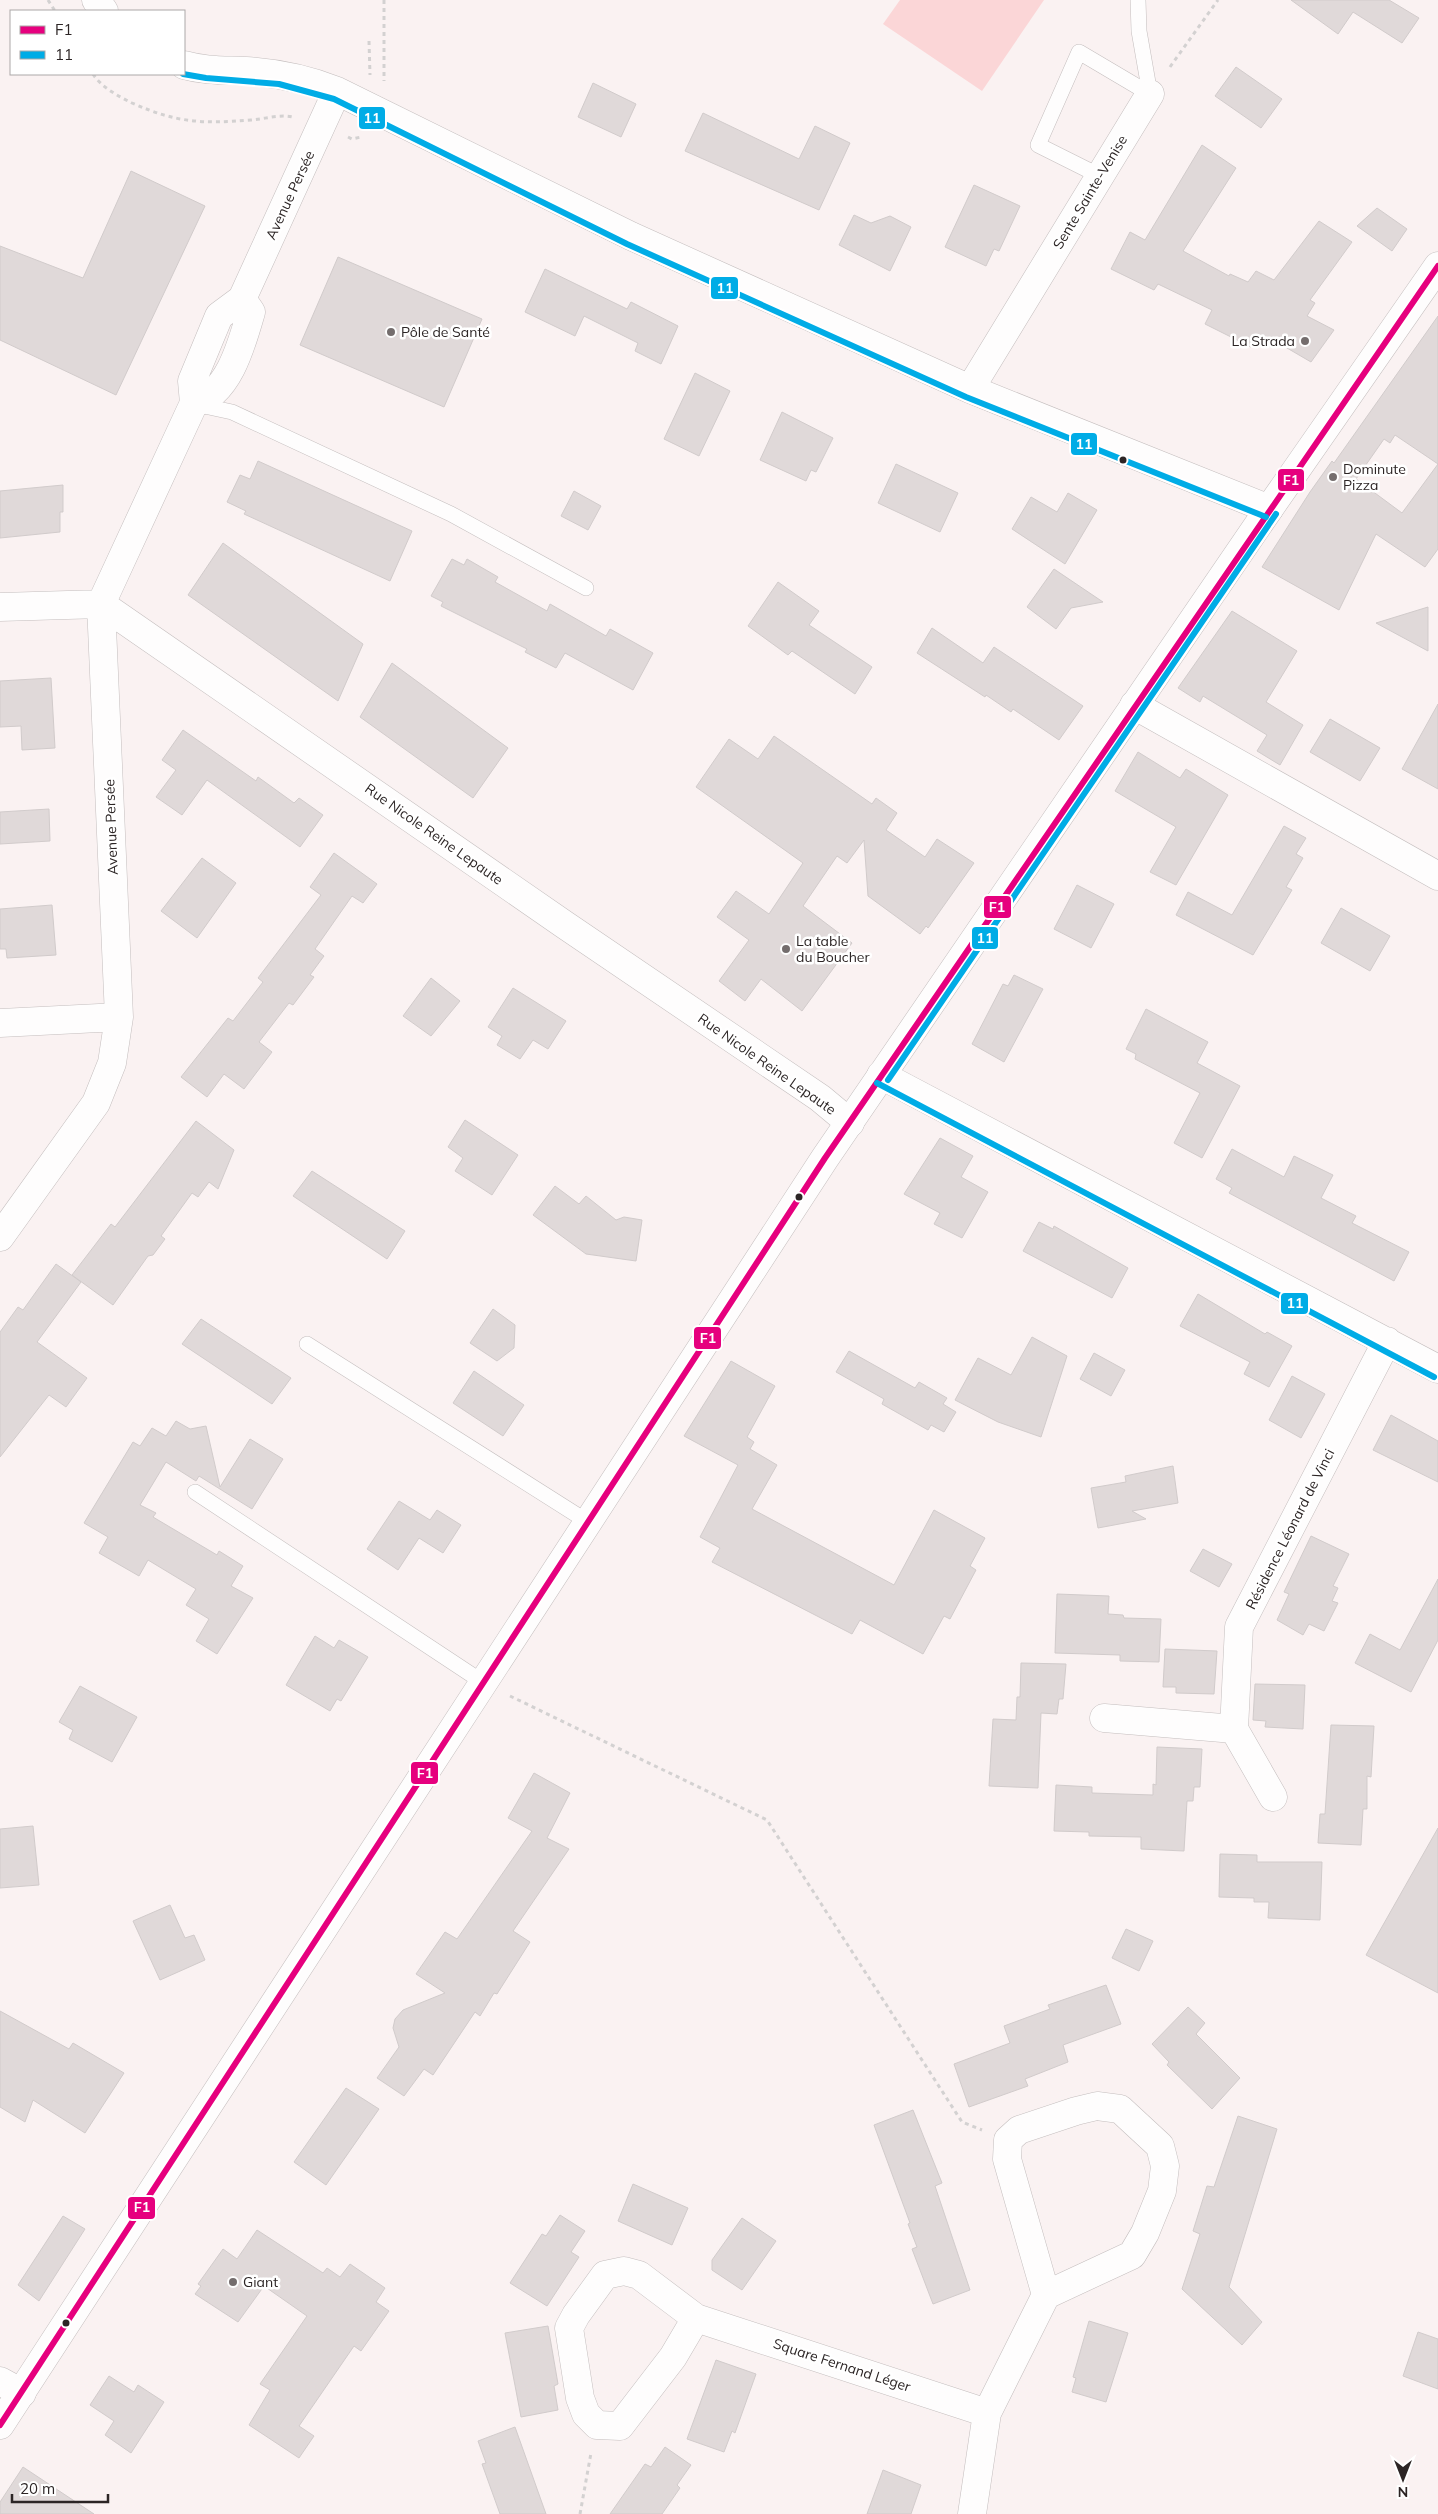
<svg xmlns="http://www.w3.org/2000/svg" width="1438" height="2514" viewBox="0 0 1438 2514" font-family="Mulish,sans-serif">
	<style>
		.pitch { fill: #fbd6d7 }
		.building { fill: #e0d9d9; stroke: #d1cbcb; fill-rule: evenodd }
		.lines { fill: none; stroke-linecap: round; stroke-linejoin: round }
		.lane-casing { stroke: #c4bebe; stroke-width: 16 }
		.street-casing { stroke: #c4bebe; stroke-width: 29 }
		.secondary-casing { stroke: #c4bebe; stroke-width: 29 }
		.path { stroke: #d3d1d1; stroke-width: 3; stroke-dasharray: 4 4; stroke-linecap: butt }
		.lane { stroke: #fefdfd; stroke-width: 15 }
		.street { stroke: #fefdfd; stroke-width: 28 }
		.secondary { stroke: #fefdfd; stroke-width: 28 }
		.bus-1-casing { stroke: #fff; stroke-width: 10 }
		.bus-2-casing { stroke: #fff; stroke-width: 10 }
		.bus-1 { stroke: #e6007e; stroke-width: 6 }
		.bus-2 { stroke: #00ace6; stroke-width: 6 }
		.poi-dot { fill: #746d6d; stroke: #fff; stroke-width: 2 }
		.bus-dot { fill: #2c2525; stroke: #fff; stroke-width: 2 }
		.labels { text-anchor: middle; stroke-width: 5; stroke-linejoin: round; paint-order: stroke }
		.street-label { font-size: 14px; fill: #2c2525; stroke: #fff }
		.poi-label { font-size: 14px; fill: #2c2525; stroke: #fff; text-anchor: start }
		.line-badge { stroke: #fff; stroke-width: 2 }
		.badge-label { font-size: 14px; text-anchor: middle; font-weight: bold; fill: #fff }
	</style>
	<rect width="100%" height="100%" fill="#faf2f2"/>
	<path class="pitch" d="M 900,0 L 1044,0 L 982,91 L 883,24 Z"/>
	<path class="building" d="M 1291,0 L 1389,0 L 1419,18 L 1402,43 L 1353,12 L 1338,34 Z
		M 1236,67 L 1282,99 L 1261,128 L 1215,96 Z
		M 593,83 L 636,104 L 621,137 L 578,117 Z
		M 703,113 L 799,159 L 815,126 L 850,143 L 819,210 L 685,151 Z
		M 1202,145 L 1236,168 L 1183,251 L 1229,276 L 1230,274 L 1248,282 L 1256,271 L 1274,280 L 1319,221 L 1352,242 L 1310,300 L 1315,303 L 1307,316 L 1334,330 L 1311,362 L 1275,341 L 1271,347 L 1256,339 L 1251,347 L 1205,324 L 1212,310 L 1158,284 L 1154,290 L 1111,269 L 1130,232 L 1145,240 Z
		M 131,171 L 205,206 L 116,395 L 0,340 L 0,246 L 83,278 Z
		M 974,185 L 1020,206 L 999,251 L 994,249 L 986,266 L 945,247 Z
		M 1377,208 L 1407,229 L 1392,251 L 1357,226 Z
		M 854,215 L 871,223 L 890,216 L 911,227 L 890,271 L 839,245 Z
		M 338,257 L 482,319 L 444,407 L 300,345 Z
		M 545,269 L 627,309 L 631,302 L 678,326 L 661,364 L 635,351 L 638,343 L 584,316 L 575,336 L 525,312 Z
		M 1438,316 L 1438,549 L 1425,567 L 1376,534 L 1339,610 L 1262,567 L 1310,492 L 1332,461 L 1334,463 ZM 1395,435 L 1438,464 L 1402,513 L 1356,479 L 1384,439 L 1390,443 Z
		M 695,373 L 730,391 L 699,456 L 664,439 Z
		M 782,412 L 833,438 L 816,472 L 811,470 L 806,481 L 760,460 Z
		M 258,461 L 412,531 L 390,581 L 244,514 L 246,511 L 227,502 L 240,475 L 250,479 Z
		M 896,464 L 958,493 L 940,532 L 878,503 Z
		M 63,485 L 63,512 L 60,512 L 60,532 L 0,538 L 0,491 Z
		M 574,491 L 601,506 L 588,530 L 561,516 Z
		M 1068,493 L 1097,510 L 1065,564 L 1012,529 L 1031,497 L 1057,512 Z
		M 223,543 L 363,644 L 338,701 L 188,595 Z
		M 452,559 L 464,565 L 467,559 L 498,577 L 495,582 L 547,611 L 550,604 L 606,636 L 610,629 L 653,653 L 633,690 L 565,653 L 556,668 L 525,652 L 527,649 L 441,606 L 443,602 L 431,596 Z
		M 1054,569 L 1103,602 L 1071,608 L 1056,629 L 1027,607 Z
		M 778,582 L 819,611 L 809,625 L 872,667 L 855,694 L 792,651 L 788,655 L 748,626 Z
		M 1428,607 L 1428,651 L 1376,623 Z
		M 1232,611 L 1297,651 L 1266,702 L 1303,725 L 1280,765 L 1257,751 L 1267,735 L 1203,696 L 1200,702 L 1178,688 Z
		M 932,628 L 983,663 L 994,647 L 1083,706 L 1059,740 L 1013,709 L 1011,712 L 986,695 L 985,697 L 917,653 Z
		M 392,663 L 508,748 L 473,798 L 360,717 Z
		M 51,678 L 55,748 L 22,750 L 21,726 L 0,727 L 0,681 Z
		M 1438,704 L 1438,789 L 1402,769 Z
		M 1330,719 L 1380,748 L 1360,781 L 1310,752 Z
		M 183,730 L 256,781 L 258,777 L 294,803 L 299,798 L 323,815 L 300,847 L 207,780 L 182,815 L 156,797 L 176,770 L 162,760 Z
		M 774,736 L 872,804 L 876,798 L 897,813 L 886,830 L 925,857 L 937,839 L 974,863 L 928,928 L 926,926 L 920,934 L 868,896 L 864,840 L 847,863 L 837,856 L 803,906 L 852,943 L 802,1011 L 761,979 L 745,1001 L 719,981 L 749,940 L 717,917 L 736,891 L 769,914 L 803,863 L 696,787 L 729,739 L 758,759 Z
		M 1138,752 L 1180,778 L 1186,769 L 1228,795 L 1176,885 L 1150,872 L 1176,827 L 1115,791 Z
		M 49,809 L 50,841 L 0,844 L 0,812 Z
		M 1284,826 L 1306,838 L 1296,854 L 1303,858 L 1286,887 L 1292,890 L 1253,955 L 1176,915 L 1188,892 L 1232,915 Z
		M 334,853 L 377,884 L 363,903 L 352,896 L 315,949 L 324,956 L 310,975 L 314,977 L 293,1005 L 289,1003 L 259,1042 L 272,1052 L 244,1089 L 224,1074 L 207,1097 L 181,1077 L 228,1018 L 233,1021 L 263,982 L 258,978 L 321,895 L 310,887 Z
		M 202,858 L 236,883 L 197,938 L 161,911 Z
		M 1077,885 L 1114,904 L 1091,948 L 1054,929 Z
		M 52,905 L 56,955 L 7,958 L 6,949 L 0,949 L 0,909 Z
		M 1341,908 L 1390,936 L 1370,971 L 1321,943 Z
		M 1014,975 L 1043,989 L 1004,1062 L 972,1044 L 1003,984 L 1008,986 Z
		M 431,978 L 460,1001 L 431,1036 L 403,1016 Z
		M 513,988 L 566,1021 L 548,1049 L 533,1040 L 520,1059 L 497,1045 L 502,1036 L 488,1027 Z
		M 1146,1009 L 1208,1042 L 1197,1063 L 1240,1086 L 1202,1158 L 1174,1143 L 1200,1093 L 1135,1059 L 1136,1054 L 1126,1049 Z
		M 465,1120 L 518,1155 L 492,1195 L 455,1171 L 463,1158 L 448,1147 Z
		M 196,1121 L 234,1150 L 218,1189 L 209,1182 L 198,1197 L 192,1193 L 161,1236 L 165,1239 L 153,1255 L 148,1256 L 113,1305 L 72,1275 L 111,1224 L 115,1227 Z
		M 940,1138 L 973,1156 L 961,1177 L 988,1192 L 962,1238 L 934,1224 L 940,1213 L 904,1194 Z
		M 1232,1149 L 1284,1177 L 1294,1156 L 1333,1175 L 1321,1198 L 1356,1216 L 1352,1223 L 1409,1252 L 1394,1281 L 1229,1193 L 1232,1188 L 1216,1179 Z
		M 312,1171 L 405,1231 L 387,1259 L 293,1196 Z
		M 555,1186 L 579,1204 L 586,1196 L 616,1220 L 624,1217 L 642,1220 L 636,1261 L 586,1254 L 533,1215 Z
		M 1039,1222 L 1053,1229 L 1054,1226 L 1128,1268 L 1112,1298 L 1023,1251 Z
		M 56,1264 L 81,1282 L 37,1342 L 87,1378 L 66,1407 L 49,1395 L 0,1457 L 0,1332 L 18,1307 L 23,1310 Z
		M 1198,1294 L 1265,1334 L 1267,1332 L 1292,1346 L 1269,1387 L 1244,1374 L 1250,1362 L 1180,1326 Z
		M 493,1309 L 515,1325 L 514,1348 L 497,1361 L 470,1343 Z
		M 201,1319 L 291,1378 L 272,1404 L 182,1344 Z
		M 1032,1337 L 1067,1356 L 1041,1437 L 998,1422 L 955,1400 L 978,1358 L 1011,1375 Z
		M 849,1351 L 915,1388 L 919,1382 L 947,1398 L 943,1404 L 956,1412 L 944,1432 L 931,1425 L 928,1430 L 882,1404 L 884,1399 L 836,1372 Z
		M 1094,1353 L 1125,1370 L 1111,1396 L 1080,1379 Z
		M 731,1361 L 775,1386 L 747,1437 L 754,1442 L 750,1449 L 777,1465 L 752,1509 L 894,1585 L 934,1510 L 985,1538 L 970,1566 L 976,1570 L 950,1619 L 944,1616 L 923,1654 L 860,1620 L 852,1634 L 712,1562 L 720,1548 L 700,1537 L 738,1465 L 684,1436 Z
		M 474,1371 L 524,1405 L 503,1436 L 453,1403 Z
		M 1292,1376 L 1325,1394 L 1301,1438 L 1269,1420 Z
		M 1391,1415 L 1438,1441 L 1438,1482 L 1373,1450 Z
		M 176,1421 L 190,1429 L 206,1426 L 220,1487 L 250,1439 L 283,1459 L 252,1509 L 199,1476 L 196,1481 L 166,1462 L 140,1505 L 156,1513 L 153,1517 L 217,1555 L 219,1551 L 243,1566 L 231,1586 L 253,1598 L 217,1654 L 196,1641 L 209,1619 L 186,1605 L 196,1589 L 148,1560 L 139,1576 L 99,1553 L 108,1537 L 84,1523 L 133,1442 L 140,1446 L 152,1428 L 166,1436 Z
		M 1173,1466 L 1178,1503 L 1132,1511 L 1146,1519 L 1098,1528 L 1091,1488 L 1126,1482 L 1125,1476 Z
		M 399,1501 L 430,1520 L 437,1510 L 461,1525 L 443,1553 L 419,1538 L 398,1570 L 367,1549 Z
		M 1311,1536 L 1349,1554 L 1333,1586 L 1338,1588 L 1332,1601 L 1338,1603 L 1324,1631 L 1309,1624 L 1303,1635 L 1277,1620 L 1289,1594 L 1284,1592 Z
		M 1203,1549 L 1232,1564 L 1219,1587 L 1190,1571 Z
		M 1438,1579 L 1438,1640 L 1411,1692 L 1355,1663 L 1370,1634 L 1400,1650 Z
		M 1057,1594 L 1109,1596 L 1108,1614 L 1123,1615 L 1124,1618 L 1161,1619 L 1159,1662 L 1120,1661 L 1120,1655 L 1055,1653 Z
		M 315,1636 L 334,1648 L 339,1640 L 368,1657 L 341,1701 L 337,1699 L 330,1711 L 286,1685 Z
		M 1165,1649 L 1217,1651 L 1214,1694 L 1176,1693 L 1176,1687 L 1163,1687 Z
		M 1021,1663 L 1066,1664 L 1063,1699 L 1059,1699 L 1057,1714 L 1041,1713 L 1038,1788 L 989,1786 L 993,1719 L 1016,1720 L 1017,1697 L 1020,1697 Z
		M 1255,1684 L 1305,1685 L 1303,1729 L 1265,1727 L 1266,1721 L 1253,1720 Z
		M 80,1686 L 137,1717 L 112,1762 L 69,1739 L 73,1730 L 59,1722 Z
		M 1331,1725 L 1374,1726 L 1371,1777 L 1367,1776 L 1367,1809 L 1363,1809 L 1361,1845 L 1318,1843 L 1320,1814 L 1325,1814 Z
		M 1157,1747 L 1202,1749 L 1200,1787 L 1194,1787 L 1193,1801 L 1187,1801 L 1184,1851 L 1141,1849 L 1141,1837 L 1089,1836 L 1089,1832 L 1054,1831 L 1056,1785 L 1092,1787 L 1092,1793 L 1153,1795 L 1153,1784 L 1156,1785 Z
		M 534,1773 L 570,1793 L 547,1838 L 569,1849 L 513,1931 L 530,1942 L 497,1994 L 494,1993 L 480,2016 L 475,2012 L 433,2075 L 424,2069 L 404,2096 L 377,2078 L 399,2047 L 393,2028 L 395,2019 L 403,2010 L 445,1993 L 416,1974 L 445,1932 L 457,1939 L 532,1831 L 508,1818 Z
		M 33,1826 L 39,1885 L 0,1888 L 0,1829 Z
		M 1438,1828 L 1438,1993 L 1366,1955 Z
		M 1220,1854 L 1257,1855 L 1257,1862 L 1322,1862 L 1320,1920 L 1268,1918 L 1269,1902 L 1254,1902 L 1254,1898 L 1219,1897 Z
		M 170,1905 L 185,1938 L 194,1935 L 205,1960 L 160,1980 L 133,1921 Z
		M 1126,1929 L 1153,1941 L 1139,1971 L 1112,1958 Z
		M 1106,1985 L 1121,2024 L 1063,2045 L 1068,2062 L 1025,2079 L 1028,2086 L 969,2107 L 954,2064 L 1010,2043 L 1004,2026 L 1050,2009 L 1048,2005 Z
		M 1188,2007 L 1205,2023 L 1196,2034 L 1240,2078 L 1212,2109 L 1167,2065 L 1169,2062 L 1152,2044 Z
		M 0,2011 L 69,2049 L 73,2043 L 124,2073 L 85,2133 L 33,2100 L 25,2122 L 0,2107 Z
		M 346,2088 L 379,2109 L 326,2185 L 294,2162 Z
		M 913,2110 L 942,2183 L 935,2186 L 970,2290 L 933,2304 L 912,2249 L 917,2247 L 908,2224 L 910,2223 L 874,2125 Z
		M 1238,2116 L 1277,2129 L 1229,2287 L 1262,2322 L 1242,2345 L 1182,2289 L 1200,2234 L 1193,2231 L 1207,2186 L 1214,2187 Z
		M 633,2184 L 688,2208 L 672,2245 L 618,2221 Z
		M 560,2215 L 585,2231 L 571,2252 L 579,2257 L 547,2306 L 510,2283 L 542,2234 L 546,2236 Z
		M 63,2216 L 85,2229 L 39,2301 L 18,2285 Z
		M 742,2218 L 776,2241 L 742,2290 L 712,2270 L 712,2260 Z
		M 257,2230 L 323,2273 L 327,2268 L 340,2277 L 350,2264 L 385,2288 L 376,2302 L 389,2311 L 361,2351 L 354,2346 L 299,2426 L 314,2436 L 299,2458 L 249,2425 L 270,2390 L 260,2384 L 307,2316 L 264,2286 L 238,2322 L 195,2294 L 201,2286 L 198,2284 L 223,2249 L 237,2259 Z
		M 1089,2321 L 1128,2333 L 1106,2402 L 1072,2392 L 1076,2378 L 1073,2377 Z
		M 548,2326 L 558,2384 L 554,2386 L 558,2410 L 521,2417 L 505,2333 Z
		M 1418,2332 L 1438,2339 L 1438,2389 L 1403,2376 Z
		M 716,2360 L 756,2374 L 735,2433 L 732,2431 L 724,2452 L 687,2439 Z
		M 109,2376 L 134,2392 L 138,2385 L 164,2402 L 131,2453 L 105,2435 L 114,2421 L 90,2405 Z
		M 515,2427 L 546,2514 L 500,2514 L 482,2464 L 486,2463 L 478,2441 Z
		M 665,2447 L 691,2465 L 677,2485 L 680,2488 L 662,2514 L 610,2514 L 645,2464 L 651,2467 Z
		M 23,2467 L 94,2514 L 0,2514 L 0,2502 Z
		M 883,2470 L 921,2485 L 911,2514 L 867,2514 Z"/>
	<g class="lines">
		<g class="lane-casing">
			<path id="lane" d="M 1138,0 L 1139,31 L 1150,94
				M 1100,176 L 1038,145 L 1079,52 L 1150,94
				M 195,404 L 232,412 L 451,514 L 586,588
				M 307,1344 L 588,1522
				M 195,1492 L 484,1683"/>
		</g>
		<g class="street-casing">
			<path id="street" d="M 96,0 L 104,11
				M 184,65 C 205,71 224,70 246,71 C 278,73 307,79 337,91 L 631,236 L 970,389 L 1269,509
				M 970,389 L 1150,94
				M 194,403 C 229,394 242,343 251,312 L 242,299
				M 0,607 L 101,604 L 565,925 L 820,1098 L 850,1123
				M 1134,705 L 1438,876
				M 0,1023 L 119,1017
				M 881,1075 L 1438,1369
				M 0,1237 L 96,1103 L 112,1063 L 119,1017 L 101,604 L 194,403 L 192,381 L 219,316 L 242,299 L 337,91
				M 1104,1718 L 1234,1729
				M 1273,1797 L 1234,1729 L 1239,1627 L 1387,1341
				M 696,2318 L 673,2357 L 620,2426 L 597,2425 L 586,2414 L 580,2398 L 569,2328 L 576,2315 L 605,2275 L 624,2271 L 639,2275 L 696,2318 L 987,2413
				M 0,2381 L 22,2393
				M 972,2514 L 987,2413 L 1046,2295 L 1132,2255 L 1145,2233 L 1162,2191 L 1165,2166 L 1160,2146 L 1120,2109 L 1097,2106 L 1076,2111 L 1019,2130 L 1008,2140 L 1007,2159 L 1046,2295"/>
		</g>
		<g class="secondary-casing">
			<path id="secondary" d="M 0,2425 L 825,1158 L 1269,509 L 1438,266"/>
		</g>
		<path class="path" d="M 48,0 L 55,11
			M 384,0 L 384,81
			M 369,41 L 370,75
			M 1170,67 L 1218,0
			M 93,74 C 101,87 118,96 132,103 C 177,123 203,124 251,120 C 265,119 279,114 293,117
			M 348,137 L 352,139 L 361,137
			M 510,1696 L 767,1820 L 962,2122 L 982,2130
			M 580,2514 L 591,2453"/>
		<use href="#lane" class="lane"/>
		<use href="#street" class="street"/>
		<use href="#secondary" class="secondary"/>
		<g class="bus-1-casing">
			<path id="bus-1" d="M 0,2425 L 825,1158 L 1438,266"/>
		</g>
		<g class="bus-2-casing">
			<path id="bus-2" d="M 183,74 L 206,78 L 279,84 L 334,99 L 627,244 L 966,397 L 1266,517
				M 888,1080 L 1276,514
				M 877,1083 L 1434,1377"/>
		</g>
		<use href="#bus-1" class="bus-1"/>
		<use href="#bus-2" class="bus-2"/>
	</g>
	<g class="poi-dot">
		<circle cx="391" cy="332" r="5"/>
		<circle cx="1305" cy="341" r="5"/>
		<circle cx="1333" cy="477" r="5"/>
		<circle cx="786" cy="949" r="5"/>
		<circle cx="233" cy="2282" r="5"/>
	</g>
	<g class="bus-dot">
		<circle cx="1123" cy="460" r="4.5"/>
		<circle cx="799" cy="1197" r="4.5"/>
		<circle cx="66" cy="2323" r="4.5"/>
	</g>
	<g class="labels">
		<g class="street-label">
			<text transform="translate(1090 192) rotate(-59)" y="5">Sente Sainte-Venise</text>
			<text transform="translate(290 195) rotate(-65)" y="5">Avenue Persée</text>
			<text transform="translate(111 827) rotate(-92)" y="5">Avenue Persée</text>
			<text transform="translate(434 834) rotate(35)" y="5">Rue Nicole Reine Lepaute</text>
			<text transform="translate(767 1064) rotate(35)" y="5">Rue Nicole Reine Lepaute</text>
			<text transform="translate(1290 1529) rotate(-63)" y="5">Résidence Léonard de Vinci</text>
			<text transform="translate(842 2365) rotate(18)" y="5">Square Fernand Léger</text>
		</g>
		<g class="poi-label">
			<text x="401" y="337">Pôle de Santé</text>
			<text x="1295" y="346" text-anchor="end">La Strada</text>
			<text x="1343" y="474">Dominute<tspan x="1343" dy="16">Pizza</tspan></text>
			<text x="796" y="946">La table<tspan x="796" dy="16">du Boucher</tspan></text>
			<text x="243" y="2287">Giant</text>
		</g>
	</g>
	<g class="line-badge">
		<rect x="358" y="106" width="28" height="24" rx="5" fill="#00ace6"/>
		<rect x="710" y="276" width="29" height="24" rx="5" fill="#00ace6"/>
		<rect x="1070" y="432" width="28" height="24" rx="5" fill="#00ace6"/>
		<rect x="1277" y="468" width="28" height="24" rx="5" fill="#e6007e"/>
		<rect x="983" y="895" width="29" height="24" rx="5" fill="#e6007e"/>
		<rect x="971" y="926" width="28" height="24" rx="5" fill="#00ace6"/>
		<rect x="1280" y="1292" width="29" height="23" rx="5" fill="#00ace6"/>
		<rect x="693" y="1326" width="29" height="24" rx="5" fill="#e6007e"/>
		<rect x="410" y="1761" width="29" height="24" rx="5" fill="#e6007e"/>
		<rect x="127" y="2196" width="29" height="24" rx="5" fill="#e6007e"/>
	</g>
	<g class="badge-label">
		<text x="372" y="123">11</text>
		<text x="725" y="293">11</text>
		<text x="1084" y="449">11</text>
		<text x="1291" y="485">F1</text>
		<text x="997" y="912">F1</text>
		<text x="985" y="943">11</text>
		<text x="1295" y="1308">11</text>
		<text x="708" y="1343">F1</text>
		<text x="425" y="1778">F1</text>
		<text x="142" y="2212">F1</text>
	</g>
	<rect x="10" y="10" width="175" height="65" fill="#ffffff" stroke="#aba8a8"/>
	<rect x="20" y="26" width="25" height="8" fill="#e6007e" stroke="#aba8a8"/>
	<text x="55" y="35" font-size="15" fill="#2c2525">F1</text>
	<rect x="20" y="51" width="25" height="8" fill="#00ace6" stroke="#aba8a8"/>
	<text x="55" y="60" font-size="15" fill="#2c2525">11</text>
	<g transform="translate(1403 2479) rotate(180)" stroke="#ffffff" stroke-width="4" paint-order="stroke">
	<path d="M0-4L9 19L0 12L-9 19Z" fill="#2c2525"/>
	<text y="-8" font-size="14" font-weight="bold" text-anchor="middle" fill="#2c2525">N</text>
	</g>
	<path d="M12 2494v8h96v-8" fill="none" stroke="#2c2525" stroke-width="2.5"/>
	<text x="20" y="2494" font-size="15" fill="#2c2525" stroke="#ffffff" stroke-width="4" paint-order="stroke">20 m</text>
</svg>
